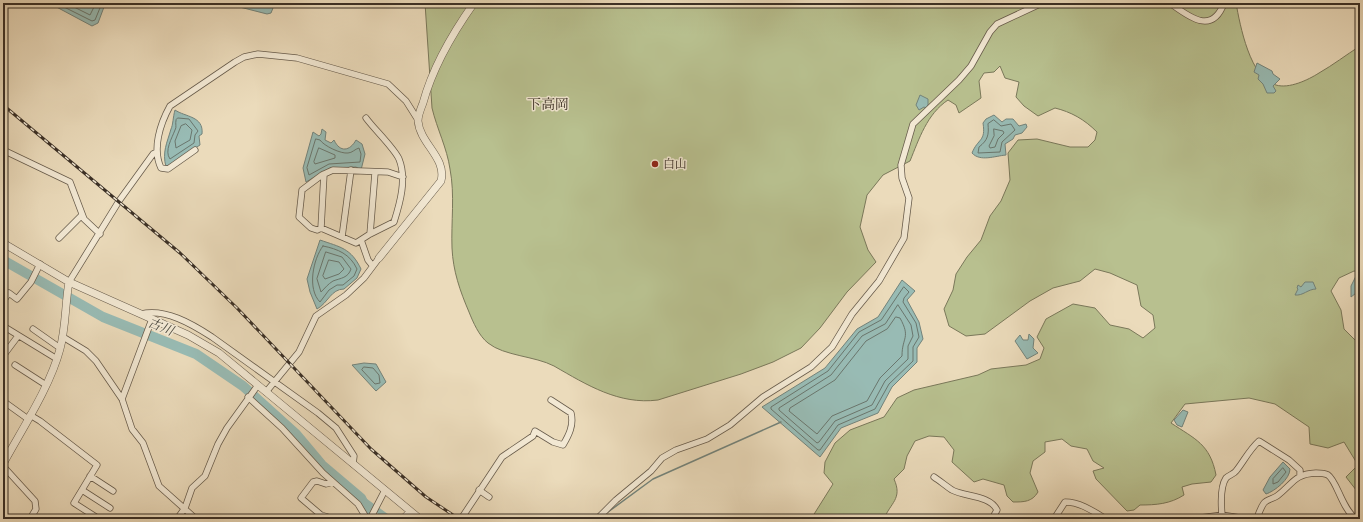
<svg xmlns="http://www.w3.org/2000/svg" width="1363" height="522" viewBox="0 0 1363 522" font-family="'IM FELL Great Primer','Noto Serif JP',serif">
	<style>
		.green { fill: #b8c08f; stroke: #7a785a }
		.water { fill: #98bbb4; stroke: #73837b }
		.lines { fill: none; stroke-linecap: round; stroke-linejoin: round }
		.shore { stroke: #6a766d; stroke-width: 1 }
		.stream { stroke: #73837b; stroke-width: 1.5 }
		.canal { stroke: #98bbb4; stroke-width: 5.5 }
		.river { stroke: #98bbb4; stroke-width: 10 }
		.minor-casing { stroke: #675b4b; stroke-width: 7 }
		.tertiary-casing { stroke: #675b4b; stroke-width: 8 }
		.minor { stroke: #f2e8d3; stroke-width: 5.5 }
		.tertiary { stroke: #f2e8d3; stroke-width: 7 }
		.rail-casing { stroke: #3b3026; stroke-width: 3 }
		.rail { stroke: #f2e8d3; stroke-width: 1.5; stroke-dasharray: 4.5; stroke-linecap: butt }
		.poi-dot { fill: #8f2418; stroke: #f2e8d3; stroke-width: 1.5 }
		.labels { text-anchor: middle; stroke-width: 3; stroke-linejoin: round; paint-order: stroke }
		.poi-label { font-size: 12px; fill: #3b3026; stroke: #f2e8d3; text-anchor: start }
		.water-label { font-size: 13px; font-style: italic; fill: #4e4c42; stroke: #f2e8d3 }
		.quarter-label { font-size: 14px; fill: #3b3026; stroke: #f2e8d3 }
	</style>
	<rect width="100%" height="100%" fill="#ebdbbb"/>
	<filter id="stains"><feTurbulence type="fractalNoise" baseFrequency=".005" numOctaves="4"/><feColorMatrix values="0 0 0 0 .2 0 0 0 0 .09 0 0 0 0 .02 0 0 0 .5 -.17"/></filter>
	<radialGradient id="worn" r=".72"><stop offset=".6" stop-color="#630" stop-opacity="0"/><stop offset="1" stop-color="#630" stop-opacity=".3"/></radialGradient>
	<path class="green" d="M 425,3 L 1236,3 C 1240,25 1250,79 1276,85 C 1289,89 1308,80 1319,73 C 1333,65 1346,55 1360,46 L 1360,272 L 1354,271 L 1339,278 L 1331,291 L 1341,310 L 1344,329 L 1360,345 L 1360,495 L 1346,477 L 1358,465 L 1344,442 L 1328,448 L 1310,444 L 1309,427 L 1275,404 L 1249,398 L 1185,404 L 1171,423 C 1195,439 1210,444 1216,475 L 1211,482 L 1192,484 L 1182,487 L 1184,495 C 1170,504 1156,505 1140,505 L 1134,510 L 1127,511 L 1096,479 L 1093,471 L 1104,468 L 1093,461 L 1087,449 L 1071,446 L 1062,439 L 1045,442 L 1045,452 L 1033,461 L 1030,473 L 1038,492 C 1032,502 1024,502 1013,502 L 1007,496 L 1004,485 L 983,479 L 974,482 L 952,462 L 954,450 L 944,437 L 929,436 L 915,441 L 907,456 L 904,469 L 894,479 C 903,499 890,503 884,519 L 811,519 L 833,484 L 824,473 L 825,462 L 835,443 L 850,430 L 884,417 L 897,398 L 914,390 L 978,375 L 991,369 L 1026,365 L 1040,359 L 1044,348 L 1037,337 L 1046,319 L 1073,304 L 1095,308 L 1110,325 L 1129,329 L 1143,338 L 1155,328 L 1153,315 L 1141,306 L 1137,285 L 1110,273 L 1095,269 L 1080,281 L 1053,288 L 1030,301 L 985,334 L 966,336 L 949,326 L 944,309 L 953,290 L 956,274 L 967,257 L 981,240 L 990,216 L 1001,201 L 1010,180 L 1008,153 L 1018,140 L 1037,139 L 1070,147 L 1088,147 L 1095,140 L 1097,132 C 1084,119 1071,112 1055,108 L 1038,116 L 1024,106 L 1016,97 L 1019,82 L 1005,78 L 1000,66 L 994,72 L 984,73 L 979,81 L 981,98 L 959,113 L 956,105 L 948,100 C 927,114 919,139 910,161 L 883,175 L 867,195 L 860,227 L 868,250 L 876,262 L 847,292 L 820,328 L 801,348 L 773,362 L 741,374 L 658,400 C 619,405 587,385 554,366 C 535,356 504,356 488,343 C 479,336 473,322 469,312 C 460,291 453,271 452,248 C 451,222 455,195 450,169 C 447,148 437,129 432,108 Z"/>
	<path class="water" d="M 49,3 L 107,3 L 104,7 L 98,23 L 92,26 Z
		M 224,3 L 275,3 L 271,13 L 267,14 Z
		M 1257,63 L 1272,71 L 1273,74 L 1280,79 L 1273,86 L 1276,91 L 1274,93 L 1267,93 L 1263,84 L 1258,79 L 1259,75 L 1254,72 Z
		M 920,95 L 928,99 L 928,109 L 924,107 L 919,110 L 916,105 Z
		M 175,110 C 185,117 204,116 202,134 L 199,136 L 200,145 L 166,167 C 162,152 167,143 171,129 C 173,125 173,117 175,110 Z
		M 994,115 L 1002,122 L 1006,119 L 1013,119 L 1019,126 L 1026,124 L 1027,127 L 1022,133 L 1015,135 L 1013,139 L 1005,144 L 1006,155 C 995,156 980,162 972,153 C 978,138 986,142 983,123 L 986,119 Z
		M 322,129 L 326,132 L 325,140 L 331,143 L 334,140 C 340,153 350,151 356,140 L 362,144 L 365,154 L 361,170 L 356,167 L 330,168 L 306,182 L 303,168 L 313,132 L 319,136 L 321,134 Z
		M 320,240 C 340,247 351,248 361,269 L 357,278 L 344,289 C 331,289 328,303 317,309 L 310,292 L 307,279 Z
		M 1356,276 L 1360,278 L 1360,290 L 1351,297 L 1351,286 Z
		M 902,280 L 915,291 L 907,300 L 919,322 L 923,339 L 917,348 L 917,362 L 892,387 L 878,413 L 841,428 L 820,457 L 762,407 L 825,368 L 857,329 L 878,317 Z
		M 1305,282 L 1313,282 L 1316,289 C 1308,289 1303,296 1295,295 L 1298,289 L 1297,288 L 1298,285 L 1301,287 Z
		M 1029,334 L 1034,339 L 1033,348 L 1038,353 L 1027,359 L 1015,341 L 1020,335 L 1023,340 L 1028,340 Z
		M 364,363 L 376,364 L 386,382 L 376,391 L 352,365 Z
		M 1183,410 L 1188,412 L 1182,427 L 1177,425 L 1174,420 Z
		M 1283,462 L 1290,469 C 1290,479 1275,491 1266,494 L 1263,490 L 1270,477 Z"/>
	<g class="lines">
		<path class="shore" d="M 56,3 L 92,21 L 95,20 L 102,3
			M 66,3 L 90,15 L 96,3
			M 178,118 L 189,119 L 198,131 L 195,135 L 194,143 L 170,159 C 164,151 172,138 175,130 C 177,127 175,124 176,120 Z
			M 994,120 L 1001,126 L 1011,124 L 1015,130 L 1002,142 L 1000,152 L 978,153 L 979,147 C 988,140 989,135 988,124 Z
			M 186,124 L 192,130 L 190,140 L 176,148 L 175,141 L 181,126 Z
			M 994,129 L 1003,131 L 1004,133 L 998,139 L 995,147 L 990,148 L 989,146 L 994,136 Z
			M 316,139 L 320,140 C 324,146 341,154 348,153 C 352,153 355,149 359,148 L 361,154 L 360,162 L 329,164 L 309,175 L 307,168 Z
			M 319,148 L 335,155 L 335,158 L 315,164 L 314,162 Z
			M 323,246 C 338,249 350,254 357,269 L 354,276 L 343,285 L 337,285 L 329,290 L 320,302 C 307,289 313,259 323,246 Z
			M 326,252 L 342,257 L 351,269 C 348,278 341,278 333,281 C 328,284 325,288 321,292 L 317,279 Z
			M 329,260 L 339,262 L 344,269 L 339,274 L 325,279 L 323,276 Z
			M 904,287 L 909,292 L 904,298 L 903,302 L 916,323 L 919,337 L 913,347 L 913,361 L 889,384 L 875,409 L 838,425 L 820,450 L 818,450 L 771,409 L 771,407 L 828,371 L 859,332 L 881,320 Z
			M 898,305 L 911,325 L 913,336 L 908,346 L 908,359 L 885,381 L 872,405 L 835,421 L 819,442 L 817,443 L 779,410 L 779,408 L 831,375 L 862,336 L 885,324 Z
			M 896,317 L 900,318 C 911,338 902,337 902,356 L 880,378 L 867,401 L 832,416 L 817,434 L 789,411 L 790,408 L 835,380 L 866,341 L 887,329 Z
			M 364,367 L 373,368 L 379,375 L 380,383 L 375,384 L 362,370 Z
			M 1283,468 L 1286,472 L 1278,482 L 1273,484 L 1273,479 Z"/>
		<path class="stream" d="M 608,512 L 653,479 L 781,422"/>
		<path class="canal" d="M 361,498 L 390,519"/>
		<path class="river" d="M 3,260 L 103,317 L 196,354 L 243,386 L 296,434 L 322,465 L 361,498 L 371,519"/>
		<g class="minor-casing">
			<path id="minor" d="M 1170,3 C 1188,16 1212,36 1224,3
				M 366,118 C 374,129 394,148 399,159 C 407,179 400,203 394,222 L 370,234 L 356,243 L 321,228 L 317,230 L 311,228 L 299,217 L 302,190 L 322,175 L 333,170 L 388,172 L 403,177
				M 3,150 L 70,182 L 84,219 L 100,234
				M 195,150 L 168,169 L 161,168 C 152,149 160,124 170,106 L 235,62 L 244,57 L 258,54 L 297,58 L 388,84 L 406,101 L 418,120
				M 321,228 L 324,174
				M 370,234 L 375,173
				M 342,237 L 351,170
				M 59,238 L 82,215
				M 361,240 L 368,260 L 372,265
				M 69,282 L 119,201 L 153,154 L 157,152
				M 3,301 L 9,293 L 17,299 L 31,282 L 40,264
				M 141,314 C 165,308 192,324 212,337 L 318,413 L 336,428 L 354,456 L 353,464
				M 3,326 L 57,359
				M 33,329 L 60,348
				M 63,337 L 86,351 L 96,361 L 122,399 L 132,429 L 143,443 L 159,486 L 196,519
				M 3,356 L 18,336
				M 15,365 L 46,385
				M 266,392 L 299,352 L 316,316 L 346,295 L 364,278 L 379,258
				M 248,397 L 282,428 L 323,473 L 358,504 L 367,519
				M 122,399 L 152,319
				M 3,401 L 28,419
				M 30,415 L 40,421 L 97,465 L 74,503 L 99,519
				M 3,466 L 35,501 L 36,509 L 30,519
				M 90,476 L 113,491
				M 934,477 C 940,481 946,486 952,490 C 965,497 990,495 997,510 L 992,519
				M 333,482 L 326,484 L 317,481 L 313,482 L 301,498 L 321,515 L 334,519
				M 82,490 L 110,508
				M 479,490 L 489,497
				M 1222,515 C 1221,504 1220,487 1226,478 C 1229,475 1234,474 1236,471 C 1244,461 1249,450 1259,441 L 1289,460 L 1300,470 L 1300,476
				M 177,519 L 185,508 L 192,488 L 205,476 L 218,444 L 227,428 L 258,385
				M 370,519 L 385,490
				M 461,519 L 502,457 L 533,436 L 535,431 L 553,442 L 563,445 C 569,435 574,425 571,413 L 551,400
				M 597,519 L 616,500 L 651,471 L 662,458 L 676,450 L 707,439 L 730,425 L 763,397 L 811,367 L 832,347 L 852,314 L 879,281 L 904,238 L 909,198 L 902,178 L 901,165 L 913,124 L 959,80 L 971,66 L 990,32 L 997,24 L 1042,3
				M 1054,519 L 1065,502 C 1080,502 1093,511 1106,519
				M 1192,519 L 1222,515 L 1247,519
				M 1253,519 L 1257,518 C 1259,513 1261,507 1264,503 C 1267,499 1273,499 1277,496 C 1293,484 1294,474 1316,473 C 1320,473 1324,473 1328,475 C 1337,481 1342,509 1356,519"/>
		</g>
		<g class="tertiary-casing">
			<path id="tertiary" d="M 3,243 L 69,282 L 188,335 L 219,353 L 420,519
				M 379,258 L 441,181 C 447,158 420,144 418,121 C 418,115 421,108 423,103 C 433,66 452,34 474,3
				M 3,464 C 22,429 50,387 60,349 C 66,327 65,304 69,282
				M 403,519 L 410,512"/>
		</g>
		<use href="#minor" class="minor"/>
		<use href="#tertiary" class="tertiary"/>
		<g class="rail-casing">
			<path id="rail" d="M 3,105 L 180,253 L 237,308 L 371,449 L 426,497 L 459,519"/>
		</g>
		<use href="#rail" class="rail"/>
	</g>
	<circle class="poi-dot" cx="655" cy="164" r="4"/>
	<g class="labels">
		<g class="poi-label">
			<text x="663" y="168">白山</text>
		</g>
		<g class="water-label">
			<text transform="translate(161 326) rotate(22)" y="5">古川</text>
		</g>
		<g class="quarter-label">
			<text x="548" y="109">下高岡</text>
		</g>
	</g>
	<rect width="1363" height="522" fill="none" stroke="#ebdbbb" stroke-width="16"/>
	<rect x="4" y="4" width="1355" height="514" fill="none" stroke="#3b3026" stroke-width="2"/>
	<rect x="8" y="8" width="1347" height="506" fill="none" stroke="#3b3026"/>
	<rect width="100%" height="100%" filter="url(#stains)"/>
	<rect width="100%" height="100%" fill="url(#worn)"/>
</svg>
